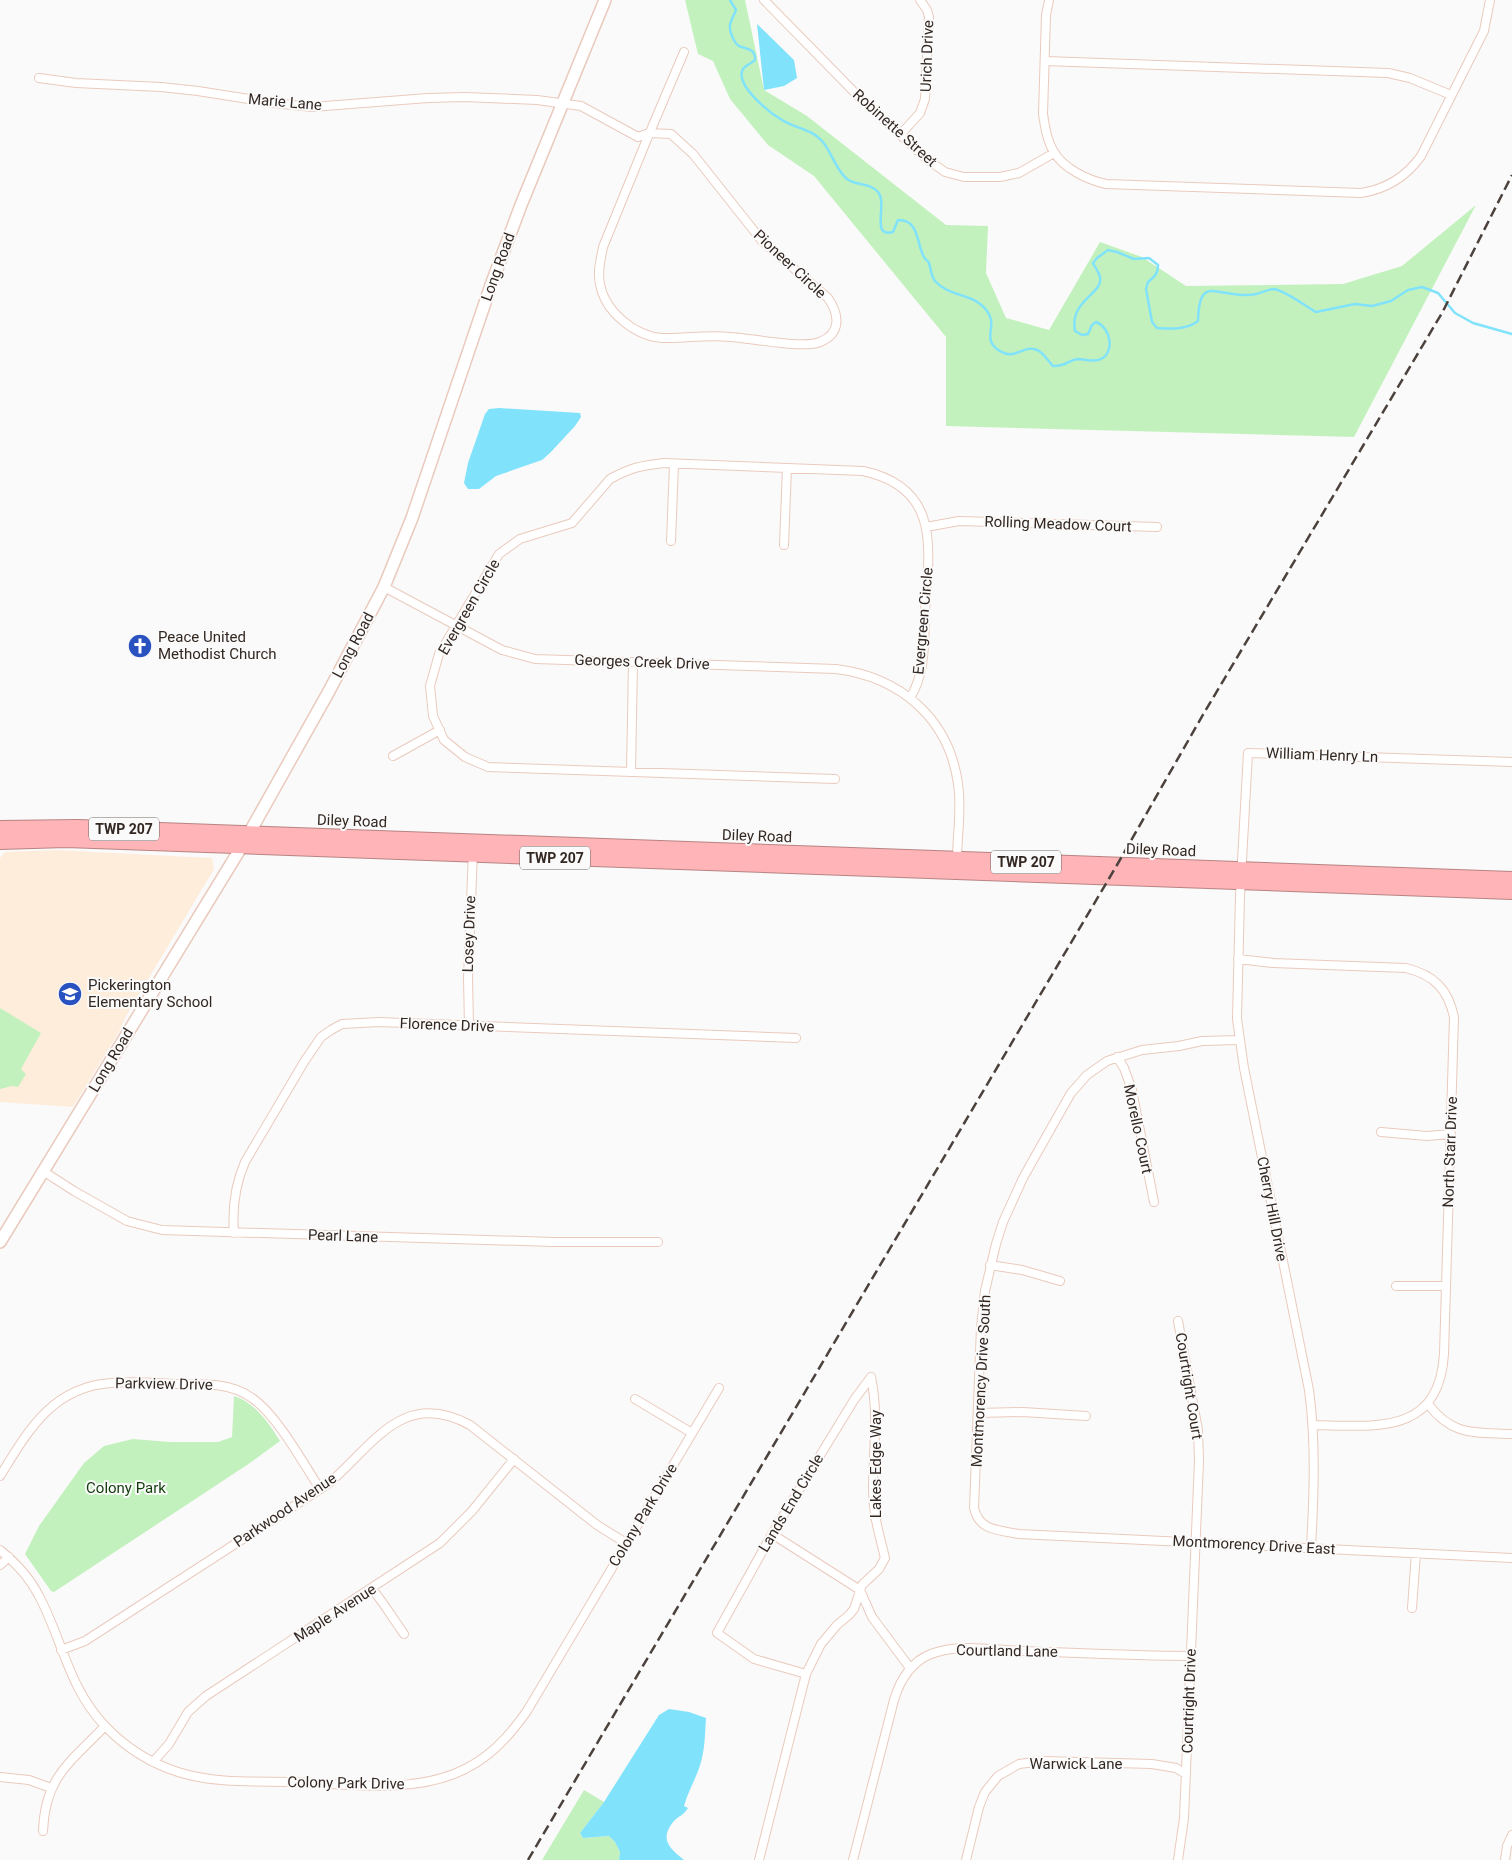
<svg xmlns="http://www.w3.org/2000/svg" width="1512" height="1860" viewBox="0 0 1512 1860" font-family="Roboto,sans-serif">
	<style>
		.education { fill: #ffeddc }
		.green { fill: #c3f1bd }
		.water { fill: #80e2fb }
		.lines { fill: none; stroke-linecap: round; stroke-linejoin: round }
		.stream { stroke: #80e2fb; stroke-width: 2.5 }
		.street-casing { stroke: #eacabd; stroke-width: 10 }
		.secondary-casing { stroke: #eacabd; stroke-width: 14 }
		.highway-casing { stroke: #b88383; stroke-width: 16 }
		.street { stroke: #fff; stroke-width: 8 }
		.secondary { stroke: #fff; stroke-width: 11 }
		.highway { stroke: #ffb4b7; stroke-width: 14 }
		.rail { stroke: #4c423d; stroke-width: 2.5; stroke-dasharray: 10 5; stroke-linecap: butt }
		.labels { text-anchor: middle; stroke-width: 4; stroke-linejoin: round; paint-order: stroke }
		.shield { fill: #fafafa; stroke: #6f6663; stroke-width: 1 }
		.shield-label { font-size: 14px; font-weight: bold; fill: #332722 }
		.street-label { font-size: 15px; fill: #332722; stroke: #fafafa }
		.poi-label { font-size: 15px; fill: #332722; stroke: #fafafa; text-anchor: start }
		.park-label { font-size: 15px; fill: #113d0b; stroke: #fafafa }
	</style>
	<rect width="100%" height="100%" fill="#fafafa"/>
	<path class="education" d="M 56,850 L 212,858 L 214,869 L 125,1018 L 120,1030 L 73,1107 L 0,1102 L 0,858 L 5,852 Z"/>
	<path class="green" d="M 685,0 L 745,0 L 764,90 L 807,116 L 946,225 L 988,226 L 986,273 L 1006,318 L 1049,330 L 1100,242 L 1142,257 L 1186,286 L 1343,284 L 1402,266 L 1476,205 L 1354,437 L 946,426 L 946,337 L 814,176 L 768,145 L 730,99 L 713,61 L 698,54 Z
		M 0,1008 L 41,1033 L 21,1069 L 26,1074 L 18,1087 L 12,1086 L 0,1089 Z
		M 234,1396 C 254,1402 269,1423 280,1441 L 247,1465 L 54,1592 L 51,1591 L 25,1554 L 39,1526 L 84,1463 L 104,1446 L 133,1439 L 170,1442 L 218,1442 L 232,1437 Z
		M 584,1790 L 604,1802 L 580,1833 L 583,1838 L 609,1836 L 615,1842 L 620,1852 L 619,1860 L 542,1860 Z"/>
	<path class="water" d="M 757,24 L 794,60 L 797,78 L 784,86 L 764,90 Z
		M 499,408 L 580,413 L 581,417 L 575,426 L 550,453 L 542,460 L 496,476 L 479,489 L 468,489 L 464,483 L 468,463 L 485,414 L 489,409 Z
		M 669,1709 L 689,1712 L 706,1718 C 705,1733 705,1748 701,1762 C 697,1777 688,1791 684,1806 L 688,1808 C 683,1816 680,1815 674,1821 C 659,1839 669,1848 684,1860 L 619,1860 L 620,1852 L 615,1842 L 609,1836 L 583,1838 L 580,1833 L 604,1802 L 659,1715 Z"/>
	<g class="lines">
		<path class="stream" d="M 730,0 L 736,10 C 734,15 731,20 730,25 C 729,31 734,43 739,46 C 747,49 756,49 755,60 C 752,63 746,65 743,69 C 734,85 770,113 782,120 C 794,128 812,129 822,141 C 832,152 835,169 847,179 C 856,186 869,182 878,192 C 888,204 870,238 893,232 L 898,220 C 920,220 916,243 924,257 C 926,261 927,259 929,263 C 931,269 931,276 935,281 C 950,298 973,292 987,311 C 999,326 980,339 1000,351 C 1015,361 1024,344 1037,350 C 1043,352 1048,361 1053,366 C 1066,367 1068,360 1078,359 C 1086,359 1094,363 1101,359 C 1115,352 1111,328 1096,322 L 1092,325 L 1088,334 L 1082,335 L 1075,331 C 1069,300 1104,294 1100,277 C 1099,271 1095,268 1093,263 L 1097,258 L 1108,250 L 1117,252 L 1134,259 L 1149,258 L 1158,265 C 1158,274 1154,277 1148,282 L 1146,289 L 1152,322 L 1157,328 C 1171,329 1186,330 1198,321 C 1199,276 1214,295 1244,295 C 1248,295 1252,295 1256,294 C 1262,293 1268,289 1274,289 C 1286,291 1305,306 1316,312 L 1355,304 L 1372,306 L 1391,301 L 1408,290 L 1422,287 L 1438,293 L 1455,313 L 1473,323 L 1512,334"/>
		<g class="street-casing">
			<path id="street" d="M 764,0 L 861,99 L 928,160 L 945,172 L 964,177 L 1000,177 L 1019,173 L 1054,153
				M 1049,0 L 1046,15 L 1043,114 C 1045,127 1047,141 1054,152 C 1064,169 1088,180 1106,184 L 1361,193 C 1387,189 1406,177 1421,156 L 1484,31 L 1490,0
				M 1045,61 L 1388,73 L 1410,78 L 1451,95
				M 39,78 L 76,83 L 161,87 L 198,91 L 274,103 L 312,107 L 428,98 L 465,97 L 537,100 L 581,106 L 638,137 L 649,133 L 671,134 L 693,154 L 762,241 L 828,298 C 839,314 842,333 820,342 C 803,349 750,338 730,337 C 707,334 684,339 662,338 C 635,336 605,312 600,284 C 597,271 601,259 603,247 L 647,139 L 653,125 L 684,52
				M 900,135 L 920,113 L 925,99 L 929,17 L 927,10 L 920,0
				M 926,527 L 959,521 L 1157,527
				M 671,541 L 674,464
				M 784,545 L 787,468
				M 384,587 L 502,650 L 535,659 L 836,669 C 900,677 949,718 958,784 C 962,809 957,835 957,861
				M 393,756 L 440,730
				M 631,772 L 633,662
				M 835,779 L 488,767 L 465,757 L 444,740 L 433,716 L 430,686 L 439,654 L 499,554 L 520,539 L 572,523 L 610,479 C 632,467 640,466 664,463 L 863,471 C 942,488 929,550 925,612 C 924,641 926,673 910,698
				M 1238,959 L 1273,963 L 1406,968 C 1434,975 1448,989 1454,1017 L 1444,1354 C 1439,1436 1375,1426 1313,1425
				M 469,1026 L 468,978 L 473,851
				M 1239,1040 L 1202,1041 L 1179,1046 L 1142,1050 L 1107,1061 L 1087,1075 L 1071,1093 L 1041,1146 L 1023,1178 L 1003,1222 L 996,1244 L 985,1291 L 981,1327 L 974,1508 C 979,1531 999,1530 1019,1534 L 1512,1558
				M 1117,1057 L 1124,1068 L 1132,1090 L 1154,1202
				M 1381,1132 L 1427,1136 L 1451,1134
				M 43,1171 L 74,1191 L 127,1221 L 162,1230 L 553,1242 L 658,1242
				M 234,1233 C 232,1208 235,1185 245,1162 L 304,1062 L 321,1037 L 331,1030 L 342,1024 L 379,1022 L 796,1038
				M 990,1265 L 1022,1270 L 1060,1281
				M 1396,1286 L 1446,1286
				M 1178,1321 L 1198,1430 L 1199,1461 L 1184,1818 L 1178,1860
				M 635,1399 L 692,1433
				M 1428,1404 C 1453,1437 1475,1432 1512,1434
				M 978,1413 L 1023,1412 L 1086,1416
				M 0,1476 C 28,1431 52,1387 111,1383 C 132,1381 154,1383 175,1384 C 202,1384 230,1382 252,1398 C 277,1415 303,1463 320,1489
				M 772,1534 L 860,1590 L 872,1617 L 910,1668
				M 1311,1547 C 1314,1495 1316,1442 1309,1390 L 1244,1068 L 1237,1019 L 1240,896 L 1248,753 L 1512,762
				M 0,1550 C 15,1562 30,1578 39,1596 C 63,1641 68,1687 105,1726 C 125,1747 150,1763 178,1772 C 216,1784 258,1781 297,1782 C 349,1784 405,1793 454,1774 C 487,1761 508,1738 527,1711 L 719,1388
				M 0,1565 L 9,1557
				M 372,1589 C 384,1603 393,1619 404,1634
				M 1412,1608 L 1416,1553
				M 61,1650 L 85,1641 L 328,1484 C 373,1446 402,1388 470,1425 L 597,1525 L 626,1543
				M 806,1674 L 754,1659 L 717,1633 L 772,1534 L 854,1400 L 871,1377
				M 153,1762 L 169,1744 L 188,1712 L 206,1696 L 440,1543 L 472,1511 L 514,1459
				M 0,1777 L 29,1780 L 51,1788
				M 43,1831 C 45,1776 71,1762 105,1726
				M 759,1860 L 806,1674 L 821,1644 L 837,1625 L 849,1615 L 854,1609 L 862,1585 L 879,1569 L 885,1558 C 879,1533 873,1515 873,1489 C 873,1451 879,1415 871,1377
				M 853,1860 L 894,1700 C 900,1680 911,1662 931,1654 C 959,1643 993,1650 1022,1651 C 1078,1653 1134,1656 1191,1656
				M 966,1860 L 979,1807 L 985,1792 L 998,1776 L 1019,1764 L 1043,1761 L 1152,1764 L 1176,1768 L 1186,1774
				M 1505,1860 L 1507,1846 L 1512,1835"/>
		</g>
		<g class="secondary-casing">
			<path id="secondary" d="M 0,1242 L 242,846 L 328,693 L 384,587 L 412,518 L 491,285 L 521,205 L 605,0"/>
		</g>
		<g class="highway-casing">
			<path id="highway" d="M 0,828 L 78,827 L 1512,879
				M 0,842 L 66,840 L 1512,892"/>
		</g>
		<use href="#street" class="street"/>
		<use href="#secondary" class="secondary"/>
		<use href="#highway" class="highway"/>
		<path class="rail" d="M 528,1860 L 1117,865 L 1204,713 L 1442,313 L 1512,175"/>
	</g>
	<defs>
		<g id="church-disc" transform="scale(1.25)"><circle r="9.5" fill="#2951c0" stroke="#fafafa"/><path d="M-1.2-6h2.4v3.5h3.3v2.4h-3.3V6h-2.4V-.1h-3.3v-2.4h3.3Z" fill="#fff"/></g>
		<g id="school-disc" transform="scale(1.25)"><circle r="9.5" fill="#2951c0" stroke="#fafafa"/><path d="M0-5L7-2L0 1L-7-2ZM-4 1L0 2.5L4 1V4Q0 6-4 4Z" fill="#fff"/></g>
	</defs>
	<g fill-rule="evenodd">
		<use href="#church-disc" x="140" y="646"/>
		<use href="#school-disc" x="70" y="994"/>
	</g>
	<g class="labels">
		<g class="shield">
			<rect x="89" y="817.5" width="70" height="23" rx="4"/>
			<rect x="520" y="846.5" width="70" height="23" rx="4"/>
			<rect x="991" y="850.5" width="70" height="23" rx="4"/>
		</g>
		<g class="shield-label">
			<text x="124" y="834">TWP 207</text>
			<text x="555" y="863">TWP 207</text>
			<text x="1026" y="867">TWP 207</text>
		</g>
		<g class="street-label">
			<text transform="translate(927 56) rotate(-88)" y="5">Urich Drive</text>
			<text transform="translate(285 102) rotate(5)" y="5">Marie Lane</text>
			<text transform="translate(895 128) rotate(42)" y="5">Robinette Street</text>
			<text transform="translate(790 264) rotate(43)" y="5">Pioneer Circle</text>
			<text transform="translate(498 267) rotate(-70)" y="5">Long Road</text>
			<text transform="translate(1058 524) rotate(2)" y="5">Rolling Meadow Court</text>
			<text transform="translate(469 607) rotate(-60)" y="5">Evergreen Circle</text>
			<text transform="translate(923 621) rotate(-85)" y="5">Evergreen Circle</text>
			<text transform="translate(353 645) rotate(-62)" y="5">Long Road</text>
			<text transform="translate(642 662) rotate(2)" y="5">Georges Creek Drive</text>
			<text transform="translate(1322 755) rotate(2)" y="5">William Henry Ln</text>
			<text transform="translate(352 821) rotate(2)" y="5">Diley Road</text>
			<text transform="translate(757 836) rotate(2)" y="5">Diley Road</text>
			<text transform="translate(1161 850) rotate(2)" y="5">Diley Road</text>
			<text transform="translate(469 934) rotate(-88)" y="5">Losey Drive</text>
			<text transform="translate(447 1025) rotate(2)" y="5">Florence Drive</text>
			<text transform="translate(111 1060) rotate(-59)" y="5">Long Road</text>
			<text transform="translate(1138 1129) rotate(78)" y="5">Morello Court</text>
			<text transform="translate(1450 1152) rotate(-88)" y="5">North Starr Drive</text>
			<text transform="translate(1272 1209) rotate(79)" y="5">Cherry Hill Drive</text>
			<text transform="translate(343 1236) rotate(2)" y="5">Pearl Lane</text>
			<text transform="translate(981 1381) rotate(-87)" y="5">Montmorency Drive South</text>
			<text transform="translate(164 1384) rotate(1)" y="5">Parkview Drive</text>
			<text transform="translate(1189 1386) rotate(81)" y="5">Courtright Court</text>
			<text transform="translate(876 1464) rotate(-90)" y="5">Lakes Edge Way</text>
			<text transform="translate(791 1503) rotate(-59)" y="5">Lands End Circle</text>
			<text transform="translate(285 1510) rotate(-34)" y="5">Parkwood Avenue</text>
			<text transform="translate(643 1515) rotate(-59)" y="5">Colony Park Drive</text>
			<text transform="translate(1254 1545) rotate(3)" y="5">Montmorency Drive East</text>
			<text transform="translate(335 1613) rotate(-33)" y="5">Maple Avenue</text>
			<text transform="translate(1007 1651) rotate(1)" y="5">Courtland Lane</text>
			<text transform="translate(1189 1701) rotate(-88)" y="5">Courtright Drive</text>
			<text x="1076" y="1769">Warwick Lane</text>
			<text transform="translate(346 1783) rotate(1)" y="5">Colony Park Drive</text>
		</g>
		<g class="poi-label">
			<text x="158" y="642">Peace United<tspan x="158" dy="17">Methodist Church</tspan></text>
			<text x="88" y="990">Pickerington<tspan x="88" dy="17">Elementary School</tspan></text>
		</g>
		<g class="park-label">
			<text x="126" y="1493">Colony Park</text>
		</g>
	</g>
</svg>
